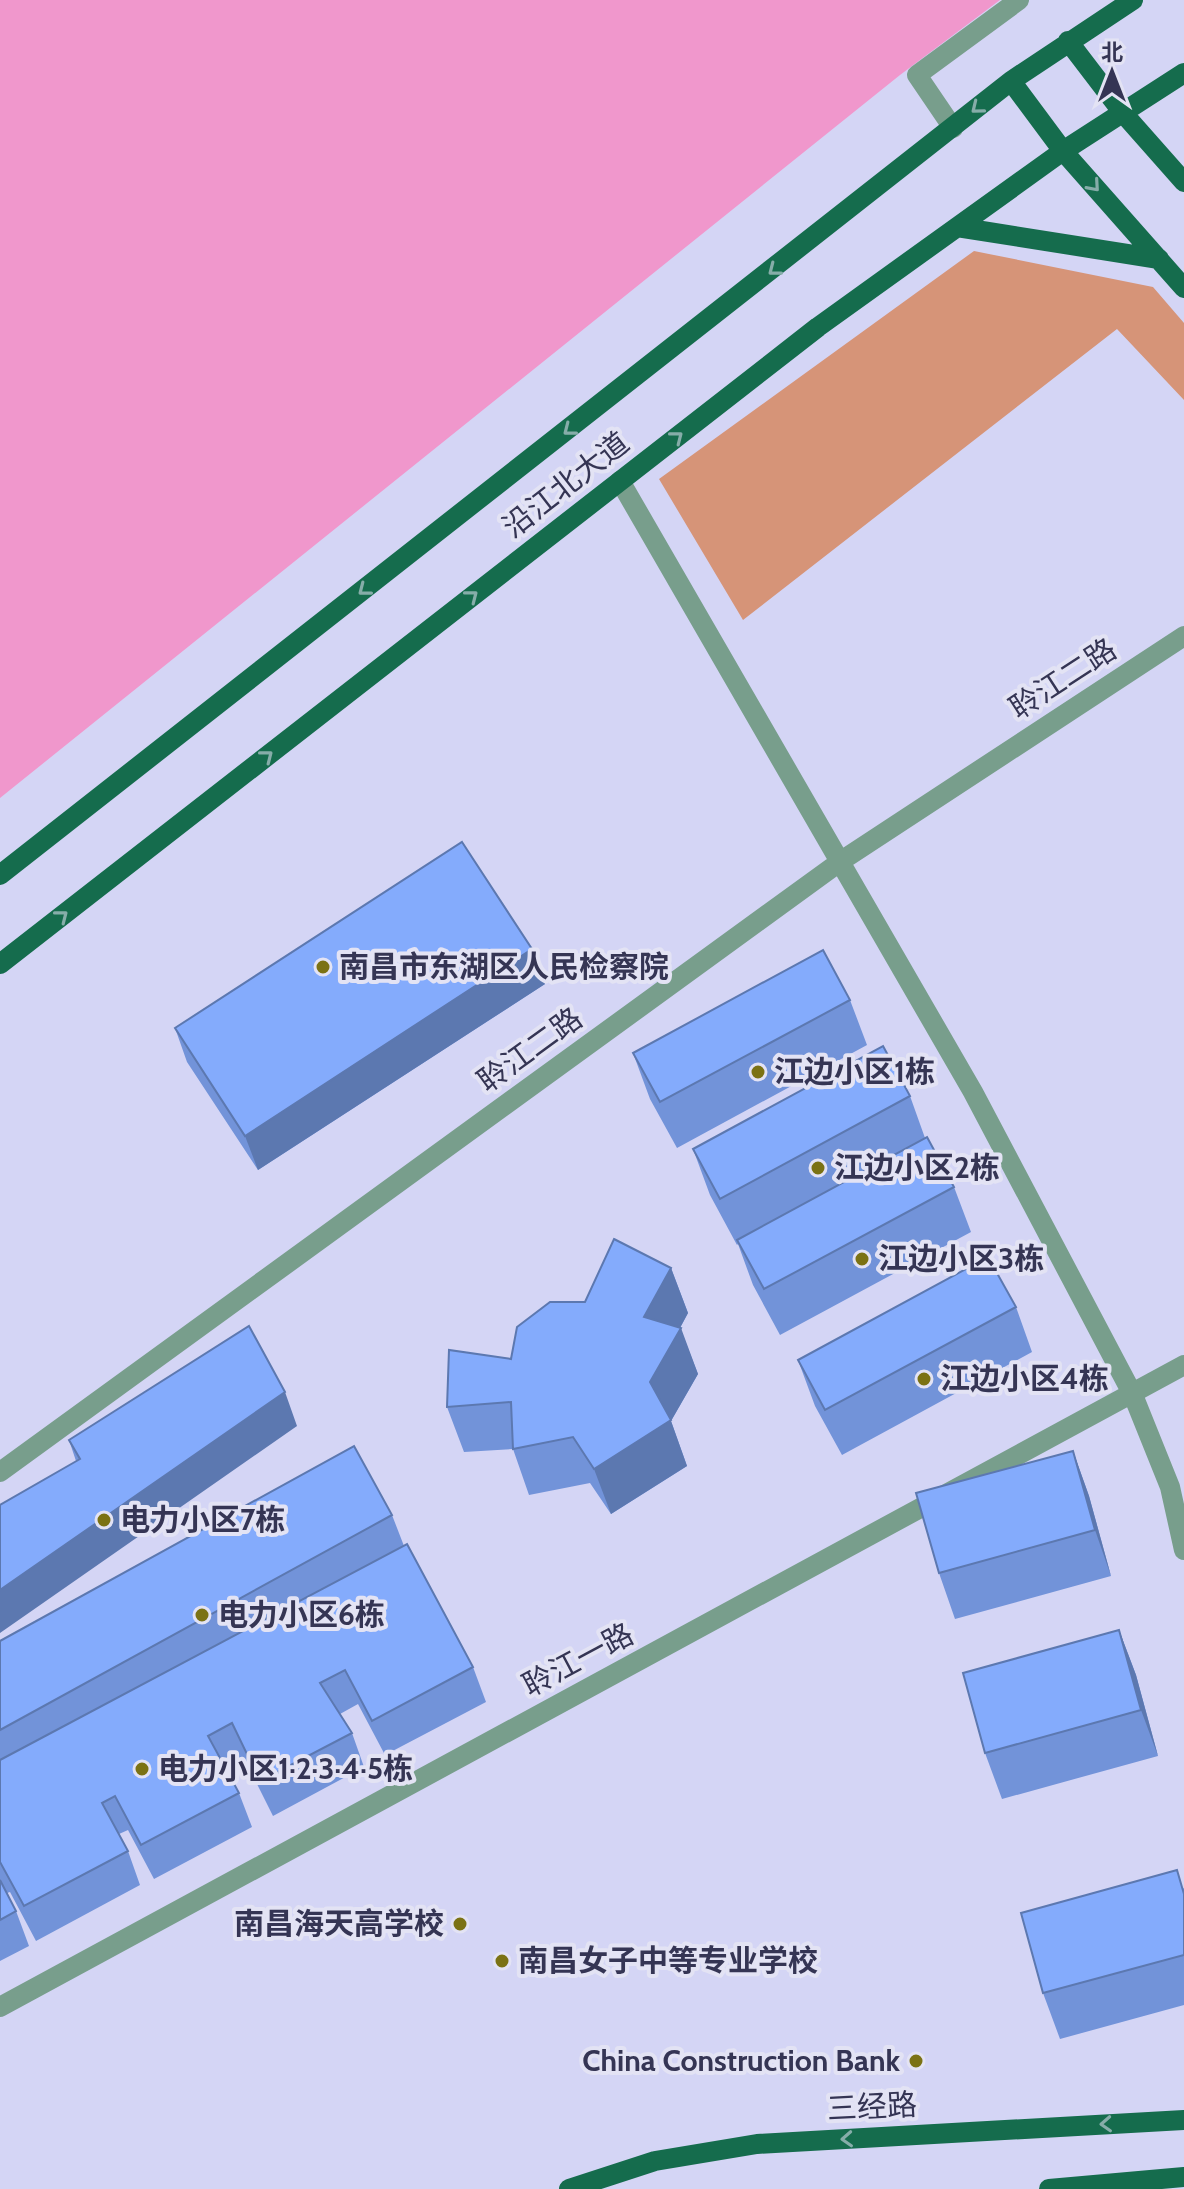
<svg xmlns="http://www.w3.org/2000/svg" width="1184" height="2189" viewBox="0 0 1184 2189" font-family="Cabin,'Noto Sans SC',sans-serif">
	<style>
		.green { fill: #d69478 }
		.water { fill: #f097cc }
		.lines { fill: none; stroke-linecap: round; stroke-linejoin: round }
		.minor { stroke: #789e8c; stroke-width: 20 }
		.major { stroke: #156c4d; stroke-width: 20 }
		.wall { fill: #7293d9 }
		.shaded-wall { fill: #5c78b0 }
		.building { fill: #84abfc; stroke: #5c78b0; stroke-width: 2 }
		.oneway { stroke: #86ada9 }
		.poi-dot { fill: #7b7214; stroke: #e3e3f4; stroke-width: 3 }
		.labels { text-anchor: middle; stroke-width: 8; stroke-linejoin: round; paint-order: stroke }
		.street-label { font-size: 30px; fill: #353554; stroke: #e3e3f4 }
		.poi-label { font-size: 30px; font-weight: bold; fill: #353554; stroke: #e3e3f4; text-anchor: start }
	</style>
	<rect width="100%" height="100%" fill="#d4d5f5"/>
	<path class="green" d="M 974,251 L 1153,287 L 1184,323 L 1184,400 L 1117,329 L 743,620 L 659,479 Z"/>
	<path class="water" d="M 0,0 L 1000,0 L 900,75 L 0,798 Z"/>
	<g class="lines">
		<path class="minor" d="M 953,128 L 917,75 L 1019,0
			M 620,481 L 973,1092 L 1133,1395 L 1170,1487 L 1184,1550
			M 0,1472 L 841,861 L 1184,636
			M 0,2007 L 1184,1365"/>
		<path class="major" d="M 1068,41 L 1123,113 L 1184,182
			M 1011,81 L 1063,151 L 1184,288
			M 957,227 L 1159,259
			M 0,875 L 1011,81 L 1133,0
			M 0,964 L 818,327 L 1063,151 L 1184,73
			M 569,2189 L 655,2161 L 757,2144 L 1184,2120
			M 1049,2189 L 1184,2177"/>
	</g>
	<path class="wall" d="M 532,949 L 545,984 L 258,1170 L 187,1062 L 175,1028 Z
		M 850,1000 L 867,1045 L 677,1148 L 650,1099 L 633,1053 Z
		M 910,1096 L 925,1138 L 954,1187 L 971,1232 L 780,1335 L 753,1285 L 738,1244 L 737,1245 L 710,1195 L 693,1149 Z
		M 671,1268 L 688,1313 L 680,1328 L 698,1374 L 671,1421 L 687,1466 L 611,1514 L 590,1483 L 529,1495 L 513,1449 L 464,1452 L 447,1407 L 585,1302 Z
		M 1016,1307 L 1032,1352 L 842,1455 L 815,1406 L 798,1360 Z
		M 297,1426 L 76,1461 L 69,1440 Z
		M 1073,1451 L 1089,1496 L 1111,1576 L 955,1619 L 939,1573 Z
		M 392,1515 L 404,1546 L 473,1667 L 486,1702 L 385,1755 L 358,1704 L 340,1714 L 352,1733 L 364,1767 L 273,1816 L 244,1758 L 225,1768 L 239,1793 L 252,1827 L 154,1879 L 128,1830 L 119,1834 L 128,1851 L 140,1885 L 36,1941 L 10,1892 L 7,1893 L 16,1911 L 29,1946 L 0,1961 L 0,1641 Z
		M 1119,1630 L 1136,1675 L 1158,1756 L 1002,1799 L 985,1753 Z
		M 1184,1888 L 1184,2005 L 1060,2039 L 1043,1993 Z"/>
	<path class="shaded-wall" d="M 532,949 L 545,984 L 258,1170 L 245,1136 Z
		M 671,1268 L 688,1313 L 661,1363 L 644,1317 Z
		M 681,1328 L 698,1374 L 671,1421 L 687,1466 L 611,1514 L 594,1469 L 650,1382 Z
		M 285,1392 L 297,1426 L 0,1633 L 0,1590 Z
		M 1073,1451 L 1089,1496 L 1111,1576 L 1095,1530 Z
		M 1119,1630 L 1136,1675 L 1158,1756 L 1141,1710 Z"/>
	<path class="building" d="M 462,842 L 532,949 L 245,1136 L 175,1028 Z
		M 823,950 L 850,1000 L 660,1102 L 633,1053 Z
		M 883,1046 L 910,1096 L 720,1199 L 693,1149 Z
		M 927,1137 L 954,1187 L 764,1289 L 737,1240 Z
		M 614,1239 L 671,1268 L 644,1317 L 681,1328 L 650,1382 L 671,1420 L 594,1469 L 573,1437 L 513,1449 L 511,1402 L 447,1407 L 449,1350 L 511,1359 L 517,1327 L 550,1302 L 585,1302 Z
		M 988,1257 L 1016,1307 L 825,1410 L 798,1360 Z
		M 249,1326 L 285,1392 L 0,1590 L 0,1505 L 80,1459 L 69,1440 Z
		M 354,1446 L 392,1515 L 0,1730 L 0,1641 Z
		M 1073,1451 L 1095,1530 L 939,1573 L 916,1493 Z
		M 407,1544 L 473,1667 L 372,1721 L 345,1670 L 320,1683 L 352,1733 L 260,1781 L 232,1723 L 208,1736 L 239,1793 L 141,1845 L 115,1796 L 102,1803 L 128,1851 L 24,1906 L 0,1862 L 0,1760 Z
		M 1119,1630 L 1141,1710 L 985,1753 L 963,1673 Z
		M 1177,1870 L 1184,1894 L 1184,1955 L 1043,1993 L 1021,1913 Z
		M 0,1880 L 16,1911 L 0,1920 Z"/>
	<defs><path id="oneway-chevron" d="M-2-3.5L2.5 0L-2 3.5" fill="none" stroke-width="1.6" stroke-linecap="round" stroke-linejoin="round" transform="scale(2)"/></defs>
	<g class="oneway">
		<use href="#oneway-chevron" transform="translate(977 108) rotate(141)"/>
		<use href="#oneway-chevron" transform="translate(1094 186) rotate(49)"/>
		<use href="#oneway-chevron" transform="translate(774 270) rotate(142)"/>
		<use href="#oneway-chevron" transform="translate(569 430) rotate(142)"/>
		<use href="#oneway-chevron" transform="translate(677 437) rotate(-38)"/>
		<use href="#oneway-chevron" transform="translate(364 590) rotate(142)"/>
		<use href="#oneway-chevron" transform="translate(472 596) rotate(-38)"/>
		<use href="#oneway-chevron" transform="translate(267 756) rotate(-38)"/>
		<use href="#oneway-chevron" transform="translate(62 916) rotate(-38)"/>
		<use href="#oneway-chevron" transform="translate(1106 2124) rotate(177)"/>
		<use href="#oneway-chevron" transform="translate(847 2139) rotate(177)"/>
	</g>
	<g class="poi-dot">
		<circle cx="323" cy="967" r="8"/>
		<circle cx="758" cy="1072" r="8"/>
		<circle cx="818" cy="1168" r="8"/>
		<circle cx="862" cy="1259" r="8"/>
		<circle cx="924" cy="1379" r="8"/>
		<circle cx="104" cy="1520" r="8"/>
		<circle cx="202" cy="1615" r="8"/>
		<circle cx="142" cy="1769" r="8"/>
		<circle cx="460" cy="1924" r="8"/>
		<circle cx="502" cy="1961" r="8"/>
		<circle cx="916" cy="2061" r="8"/>
	</g>
	<g class="labels">
		<g class="street-label">
			<text transform="translate(566 485) rotate(-38)" y="10">沿江北大道</text>
			<text transform="translate(1063 679) rotate(-33)" y="10">聆江二路</text>
			<text transform="translate(530 1050) rotate(-36)" y="10">聆江二路</text>
			<text transform="translate(578 1660) rotate(-28)" y="10">聆江一路</text>
			<text transform="translate(872 2107) rotate(-3)" y="10">三经路</text>
		</g>
		<g class="poi-label">
			<text x="339" y="977">南昌市东湖区人民检察院</text>
			<text x="774" y="1082">江边小区1栋</text>
			<text x="834" y="1178">江边小区2栋</text>
			<text x="878" y="1269">江边小区3栋</text>
			<text x="940" y="1389">江边小区4栋</text>
			<text x="120" y="1530">电力小区7栋</text>
			<text x="218" y="1625">电力小区6栋</text>
			<text x="158" y="1779">电力小区1·2·3·4·5栋</text>
			<text x="444" y="1934" text-anchor="end">南昌海天高学校</text>
			<text x="518" y="1971">南昌女子中等专业学校</text>
			<text x="900" y="2071" text-anchor="end">China Construction Bank</text>
		</g>
	</g>
	<g transform="translate(1112 72)" stroke="#e3e3f4" stroke-width="6" paint-order="stroke">
	<path d="M0-6L14 30L0 20L-14 30Z" fill="#353554"/>
	<text y="-12" font-size="22" font-weight="bold" text-anchor="middle" fill="#353554">北</text>
	</g>
</svg>
